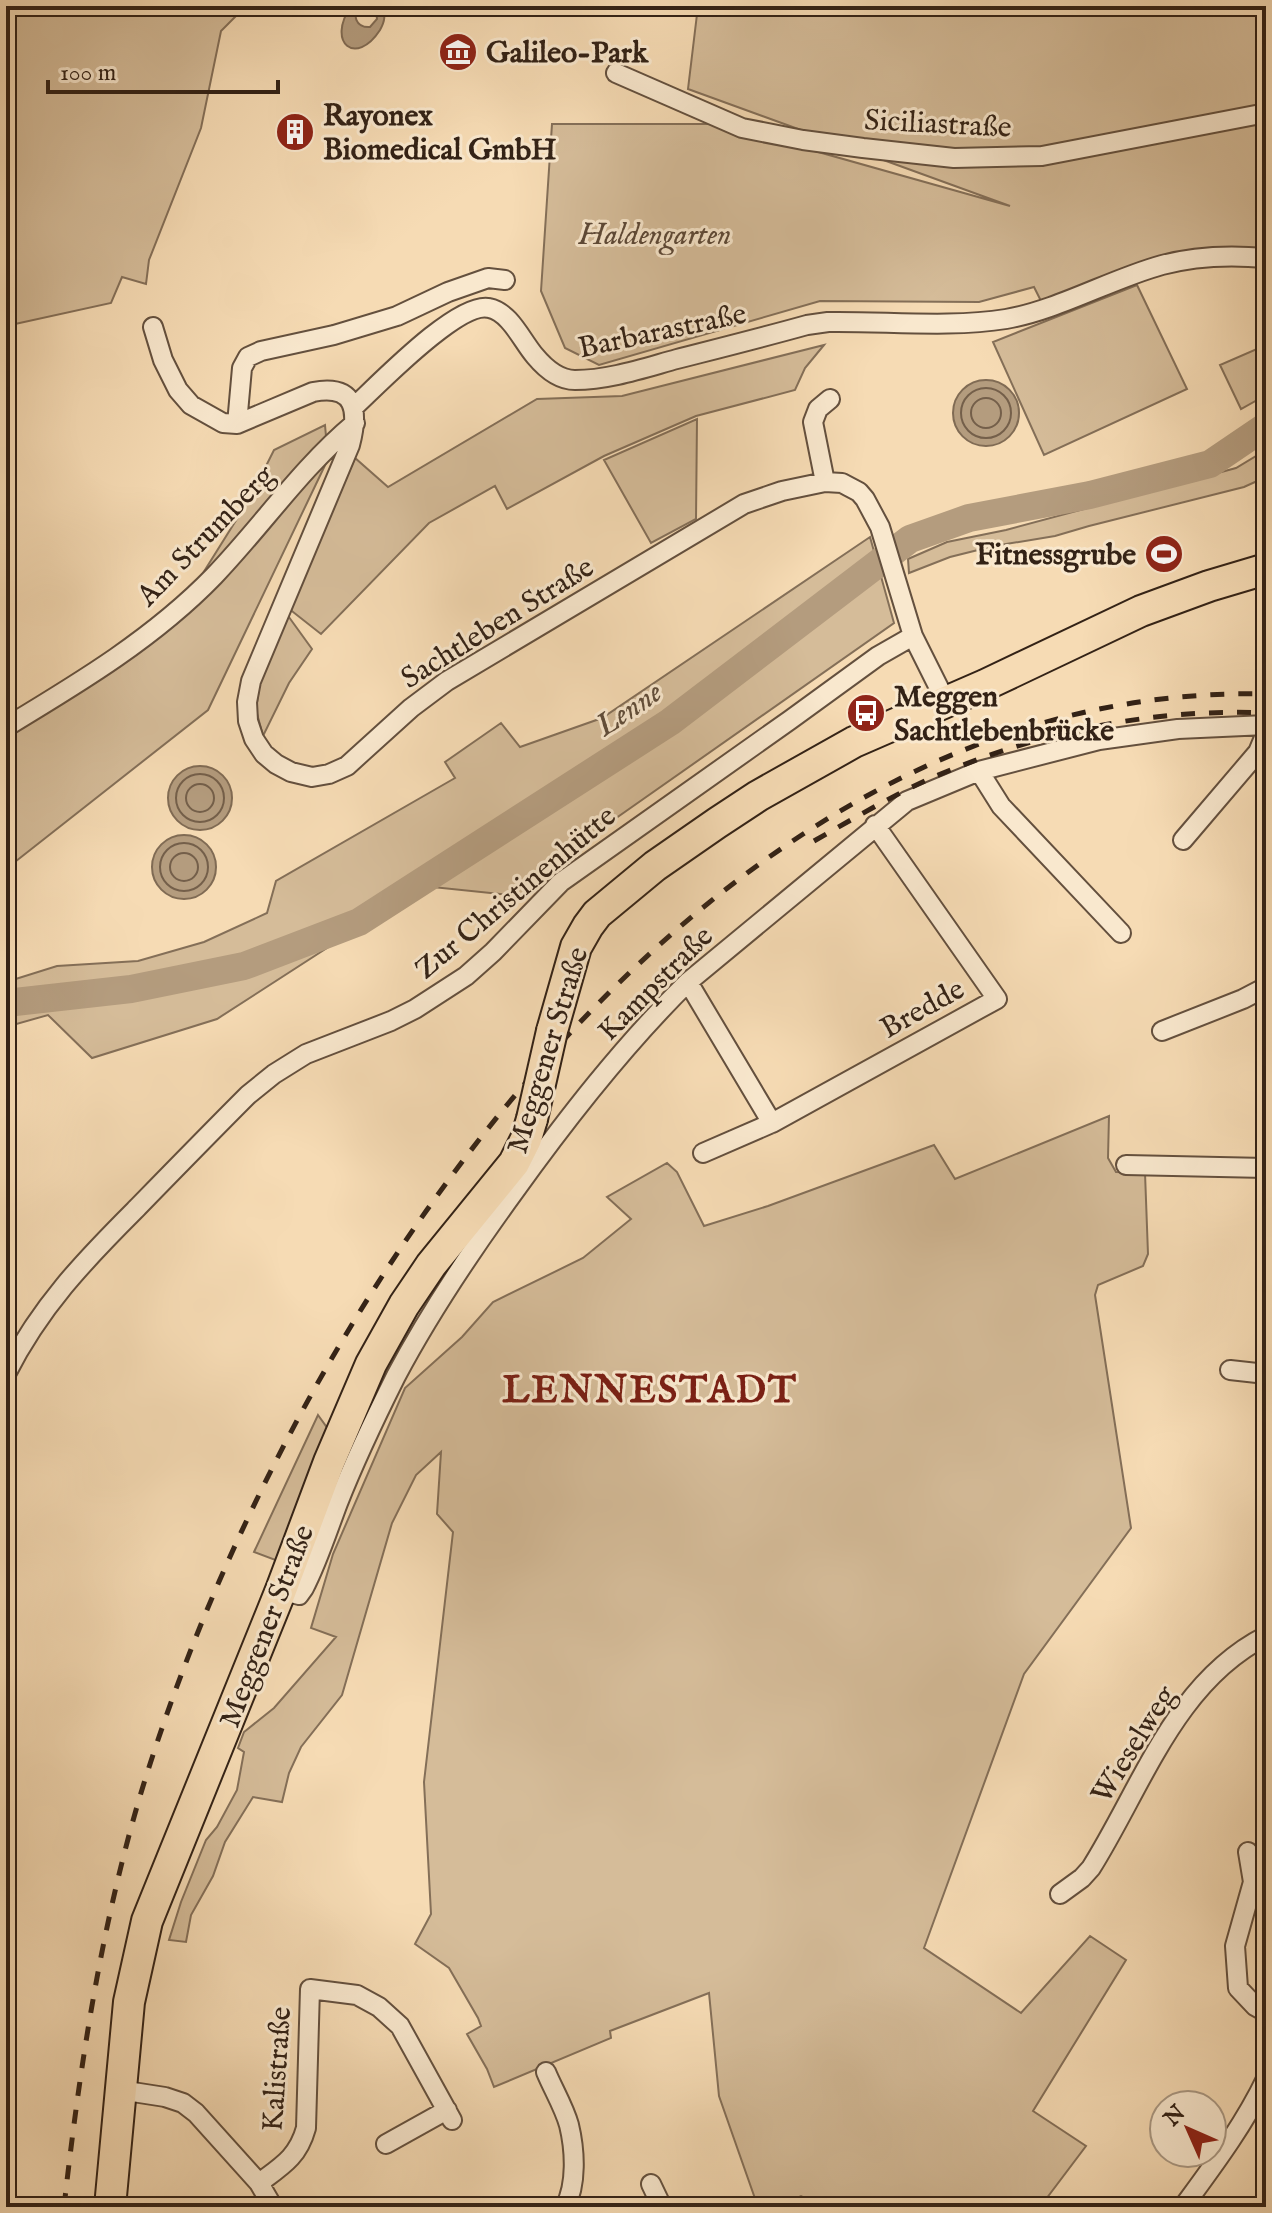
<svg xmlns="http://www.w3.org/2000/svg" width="1272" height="2213" viewBox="0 0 1272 2213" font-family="'IM FELL English',serif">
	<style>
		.green { fill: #d5bc99; stroke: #846f58; stroke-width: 2 }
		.water { fill: #b49c7e; stroke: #806b54; stroke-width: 2 }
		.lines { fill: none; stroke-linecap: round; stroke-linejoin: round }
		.shore { stroke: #745f4a; stroke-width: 2 }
		.stream { stroke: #806b54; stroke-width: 5 }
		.river { stroke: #b49c7e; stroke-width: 28 }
		.minor-casing { stroke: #64503e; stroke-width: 22 }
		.primary-casing { stroke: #332216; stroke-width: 34 }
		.minor { stroke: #f9e8ce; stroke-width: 18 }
		.primary { stroke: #f6dbb4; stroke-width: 30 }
		.rail { stroke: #332216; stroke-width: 5; stroke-dasharray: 14 14; stroke-linecap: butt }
		.primary-bridge-casing { stroke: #332216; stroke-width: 34; stroke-linecap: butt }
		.primary-bridge { stroke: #f6dbb4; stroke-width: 30 }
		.labels { text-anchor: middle; stroke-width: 6; stroke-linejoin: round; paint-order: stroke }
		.poi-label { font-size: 30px; font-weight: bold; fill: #332216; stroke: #f9e8ce; text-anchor: start }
		.street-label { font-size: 30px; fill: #332216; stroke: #f9e8ce }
		.park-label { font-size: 30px; font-style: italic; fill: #5c4837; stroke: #f9e8ce }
		.water-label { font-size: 32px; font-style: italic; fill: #604d3a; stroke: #f9e8ce }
		.district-label { font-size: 38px; font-weight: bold; letter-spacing: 2px; fill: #7a1f14; stroke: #f9e8ce }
	</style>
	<rect width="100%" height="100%" fill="#f6dbb4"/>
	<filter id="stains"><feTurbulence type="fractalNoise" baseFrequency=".0025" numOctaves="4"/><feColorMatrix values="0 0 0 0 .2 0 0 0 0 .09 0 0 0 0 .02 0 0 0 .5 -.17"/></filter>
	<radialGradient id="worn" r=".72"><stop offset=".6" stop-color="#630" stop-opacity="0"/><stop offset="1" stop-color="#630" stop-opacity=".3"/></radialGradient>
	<path class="green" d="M 6,6 L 246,6 L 221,31 L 201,128 L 149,260 L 146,284 L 122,277 L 111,303 L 6,326 Z
		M 698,6 L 1266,6 L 1266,39 L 1261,41 L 1266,53 L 1266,252 L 1193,251 L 1043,305 L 1034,287 L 979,302 L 820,301 L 599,365 L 565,348 L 541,291 L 552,124 L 719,124 L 1010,206 L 688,89 Z
		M 1137,285 L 1187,389 L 1044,455 L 993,342 Z
		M 824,345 L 805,368 L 795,390 L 696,416 L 604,456 L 507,509 L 495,486 L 429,523 L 321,634 L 288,608 L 355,458 L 388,487 L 537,399 L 622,396 Z
		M 1266,345 L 1266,395 L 1241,409 L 1220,365 Z
		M 697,419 L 696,519 L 651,543 L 604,460 Z
		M 325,425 L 328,459 L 208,710 L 6,869 L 6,732 L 173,621 L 250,498 L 274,450 Z
		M 1266,450 L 1266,477 L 1244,487 L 1089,526 L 1055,536 L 994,546 L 950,557 L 909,573 L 908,559 L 947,542 L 1006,530 L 1236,468 Z
		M 870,537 L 894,623 L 602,828 L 520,896 L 423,886 L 217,1019 L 92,1058 L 48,1015 L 6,1027 L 6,982 L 57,966 L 138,961 L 204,942 L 267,913 L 276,881 L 455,778 L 445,762 L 501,723 L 520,747 L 602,718 Z
		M 286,613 L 312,649 L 289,683 L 263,736 L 256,710 L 260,681 Z
		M 1109,1116 L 1108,1158 L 1116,1172 L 1145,1173 L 1148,1254 L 1143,1266 L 1098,1285 L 1095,1295 L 1131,1528 L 1024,1674 L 924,1948 L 1021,2013 L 1090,1936 L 1126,1960 L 1033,2111 L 1086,2146 L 1040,2207 L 823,2207 L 801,2196 L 777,2207 L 758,2207 L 719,2096 L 709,1993 L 610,2031 L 611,2038 L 494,2087 L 487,2069 L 467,2034 L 481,2026 L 478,2018 L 449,1968 L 415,1944 L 431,1914 L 424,1782 L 453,1532 L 437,1514 L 441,1452 L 416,1475 L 392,1523 L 342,1695 L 301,1747 L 289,1773 L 282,1802 L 253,1797 L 225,1842 L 213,1876 L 191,1915 L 186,1942 L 169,1940 L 181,1902 L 206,1840 L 217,1827 L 237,1790 L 244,1752 L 238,1748 L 244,1732 L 274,1708 L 336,1637 L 311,1628 L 333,1554 L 405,1388 L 462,1337 L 493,1302 L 583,1258 L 631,1219 L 607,1197 L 667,1163 L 677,1172 L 704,1226 L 768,1206 L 934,1145 L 955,1179 Z
		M 318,1415 L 328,1429 L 278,1561 L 254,1552 Z"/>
	<path class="water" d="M 351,6 L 363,6 C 350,14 356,28 370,27 L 377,19 L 376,11 L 370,6 L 381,6 C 386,15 385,21 380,30 C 356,67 326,43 351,6 Z
		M953 413a33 33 0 1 1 66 0a33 33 0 1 1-66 0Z
		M168 798a32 32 0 1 1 64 0a32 32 0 1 1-64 0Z
		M152 867a32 32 0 1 1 64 0a32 32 0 1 1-64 0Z"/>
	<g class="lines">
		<path class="shore" d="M961 413a25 25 0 1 1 50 0a25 25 0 1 1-50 0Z
			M971 413a15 15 0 1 1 30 0a15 15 0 1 1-30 0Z
			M176 798a24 24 0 1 1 48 0a24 24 0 1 1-48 0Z
			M186 798a14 14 0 1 1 28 0a14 14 0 1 1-28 0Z
			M160 867a24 24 0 1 1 48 0a24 24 0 1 1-48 0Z
			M170 867a14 14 0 1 1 28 0a14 14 0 1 1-28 0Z"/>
		<path class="stream" d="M 312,6 L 315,9 L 321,6"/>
		<path class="river" d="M 6,1003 L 131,989 L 244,966 L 359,922 L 670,722 L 910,539 L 969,518 L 1090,495 L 1210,464 L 1266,426"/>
		<g class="minor-casing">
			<path id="minor" d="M 616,73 L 742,128 L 803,140 L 863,148 L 954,158 L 1042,156 L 1266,113
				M 153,327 L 163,360 L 178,390 L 191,405 L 223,423 L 237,424 L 313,392 C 356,384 359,411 350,445 L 251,681 L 247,702 L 248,721 L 254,739 L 264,754 L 276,764 L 291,772 L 312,777 L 329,774 L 347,766 L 411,708 L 447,681 L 744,504 L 782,491 L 825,482 L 842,483 L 859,492 L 865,499 L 880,527 L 913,636 L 946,702
				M 354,407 C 378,385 458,301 489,308 C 510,312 522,341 535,356 C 545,368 558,380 575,380 C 609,380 644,368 677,359 C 720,348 764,337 807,325 L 828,322 C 885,321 950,328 1006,319 C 1058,310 1111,279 1162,265 C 1195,256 1233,255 1266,258
				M 237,424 L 242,368 L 248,357 L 261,351 L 334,335 L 397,316 L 448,292 L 488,278 L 505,280
				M 825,482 L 813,422 L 818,409 L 830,399
				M 6,727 C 79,683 154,638 214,576 C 262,526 301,468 355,423
				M 979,771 L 1001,806 L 1121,933
				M 1183,840 L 1258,752 L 1266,733
				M 688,982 L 772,1123
				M 1162,1031 L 1243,999 L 1266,987
				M 703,1153 L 772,1123 L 997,999 L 875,825
				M 1126,1165 L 1266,1168
				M 1230,1370 L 1266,1374
				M 6,1374 C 40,1307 83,1262 135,1210 C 173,1171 210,1133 248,1095 L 274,1074 L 306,1054 L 391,1021 L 415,1009 L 466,976 L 493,952 L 561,882 L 790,720 L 878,656 L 913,636
				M 281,1590 L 299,1595 L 304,1588 C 318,1561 327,1532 338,1503 C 355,1460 375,1418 396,1376 C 430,1312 471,1251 514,1192 C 567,1118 623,1046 688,982 L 907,801 L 979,771 L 1099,740 L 1178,729 L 1266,725
				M 1248,1852 L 1253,1882 L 1235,1946 L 1238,1988 L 1255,2006 L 1266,2012
				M 1060,1894 L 1082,1878 L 1091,1868 C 1142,1787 1175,1682 1266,1636
				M 546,2072 C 553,2089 564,2107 569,2125 C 575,2150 577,2184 565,2207
				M 120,2090 L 165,2097 L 183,2103 L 196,2113 L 259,2183 L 273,2207
				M 386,2144 L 447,2110
				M 259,2183 C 282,2166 298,2157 306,2128 L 310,1989 L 357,1995 L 379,2007 L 400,2026 L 452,2120
				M 651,2184 L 662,2207
				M 1183,2207 C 1213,2166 1244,2125 1266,2079"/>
		</g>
		<g class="primary-casing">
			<path id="primary" d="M 552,1031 L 576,947 L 588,926 L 597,914 L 655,866 L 717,823 L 758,796 L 854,742 L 985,685 L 1141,611 L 1209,586 L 1266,569
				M 110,2207 L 129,2002 L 147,1921 L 281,1590 L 329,1462 L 371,1364 L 404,1305 L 431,1265 L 514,1163 L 526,1139 L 532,1119"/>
		</g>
		<use href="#minor" class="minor"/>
		<use href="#primary" class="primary"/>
		<path class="rail" d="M 814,841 C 851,820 888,798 927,780 C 1033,733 1150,708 1266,713
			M 64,2207 C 80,2064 102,1920 144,1783 C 292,1306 705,681 1266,694"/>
		<g class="primary-bridge-casing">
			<path id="primary-bridge" d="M 532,1119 L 552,1031"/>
		</g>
		<use href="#primary-bridge" class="primary-bridge"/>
	</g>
	<defs>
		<g id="museum-disc" transform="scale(2)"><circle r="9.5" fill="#8f2418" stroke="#f9e8ce"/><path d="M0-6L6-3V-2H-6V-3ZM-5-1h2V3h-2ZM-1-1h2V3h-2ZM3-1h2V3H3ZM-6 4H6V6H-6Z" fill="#fff"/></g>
		<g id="building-disc" transform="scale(2)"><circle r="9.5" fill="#8f2418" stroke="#f9e8ce"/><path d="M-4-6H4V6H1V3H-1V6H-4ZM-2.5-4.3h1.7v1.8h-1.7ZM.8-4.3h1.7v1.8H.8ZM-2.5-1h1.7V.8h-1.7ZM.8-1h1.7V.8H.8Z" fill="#fff"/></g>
		<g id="stadium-disc" transform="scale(2)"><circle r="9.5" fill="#8f2418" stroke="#f9e8ce"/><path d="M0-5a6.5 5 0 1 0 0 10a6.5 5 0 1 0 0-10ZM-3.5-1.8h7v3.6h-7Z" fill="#fff"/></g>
		<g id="bus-disc" transform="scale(2)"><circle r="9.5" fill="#8f2418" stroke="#f9e8ce"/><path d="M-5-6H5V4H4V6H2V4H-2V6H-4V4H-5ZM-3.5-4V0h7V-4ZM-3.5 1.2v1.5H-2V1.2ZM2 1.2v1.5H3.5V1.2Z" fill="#fff"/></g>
	</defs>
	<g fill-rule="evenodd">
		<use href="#museum-disc" x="458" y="52"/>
		<use href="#building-disc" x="295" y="132"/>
		<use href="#stadium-disc" x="1164" y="554"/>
		<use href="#bus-disc" x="866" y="713"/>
	</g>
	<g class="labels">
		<g class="poi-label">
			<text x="486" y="62">Galileo-Park</text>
			<text x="323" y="125">Rayonex<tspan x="323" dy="34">Biomedical GmbH</tspan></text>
			<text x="1136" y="564" text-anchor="end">Fitnessgrube</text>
			<text x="894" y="706">Meggen<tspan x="894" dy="34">Sachtlebenbrücke</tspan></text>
		</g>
		<g class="street-label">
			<text transform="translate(938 123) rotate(3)" y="10">Siciliastraße</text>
			<text transform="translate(662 330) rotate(-12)" y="10">Barbarastraße</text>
			<text transform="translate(205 535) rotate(-46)" y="10">Am Strumberg</text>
			<text transform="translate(497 622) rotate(-32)" y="10">Sachtleben Straße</text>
			<text transform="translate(515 892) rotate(-40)" y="10">Zur Christinenhütte</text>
			<text transform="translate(655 983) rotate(-45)" y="10">Kampstraße</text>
			<text transform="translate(922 1008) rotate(-29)" y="10">Bredde</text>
			<text transform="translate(547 1050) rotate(-73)" y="10">Meggener Straße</text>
			<text transform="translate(266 1626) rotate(-69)" y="10">Meggener Straße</text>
			<text transform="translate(1133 1744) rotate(-58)" y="10">Wieselweg</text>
			<text transform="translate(276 2069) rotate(-86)" y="10">Kalistraße</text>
		</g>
		<g class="park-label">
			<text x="655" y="244">Haldengarten</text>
		</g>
		<g class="water-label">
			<text transform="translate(628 708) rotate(-34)" y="11">Lenne</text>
		</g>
		<g class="district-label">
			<text x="650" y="1402">LENNESTADT</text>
		</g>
	</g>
	<rect width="1272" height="2213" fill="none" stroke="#f6dbb4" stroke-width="32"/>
	<rect x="8" y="8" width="1256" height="2197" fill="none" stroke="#332216" stroke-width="4"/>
	<rect x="16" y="16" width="1240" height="2181" fill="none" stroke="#332216" stroke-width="2"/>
	<g transform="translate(1188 2129) rotate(315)"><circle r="38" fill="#f9e8ce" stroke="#aa9984" stroke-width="2"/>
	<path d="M0-6L14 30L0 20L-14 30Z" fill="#8f2418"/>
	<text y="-12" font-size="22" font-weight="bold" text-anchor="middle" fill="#332216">N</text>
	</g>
	<path d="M48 80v12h230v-12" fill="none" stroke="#332216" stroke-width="4"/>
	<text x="60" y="80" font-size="24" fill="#332216" stroke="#f9e8ce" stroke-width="6" paint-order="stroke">100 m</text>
	<rect width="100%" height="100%" filter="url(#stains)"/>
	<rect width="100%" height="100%" fill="url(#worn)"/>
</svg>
